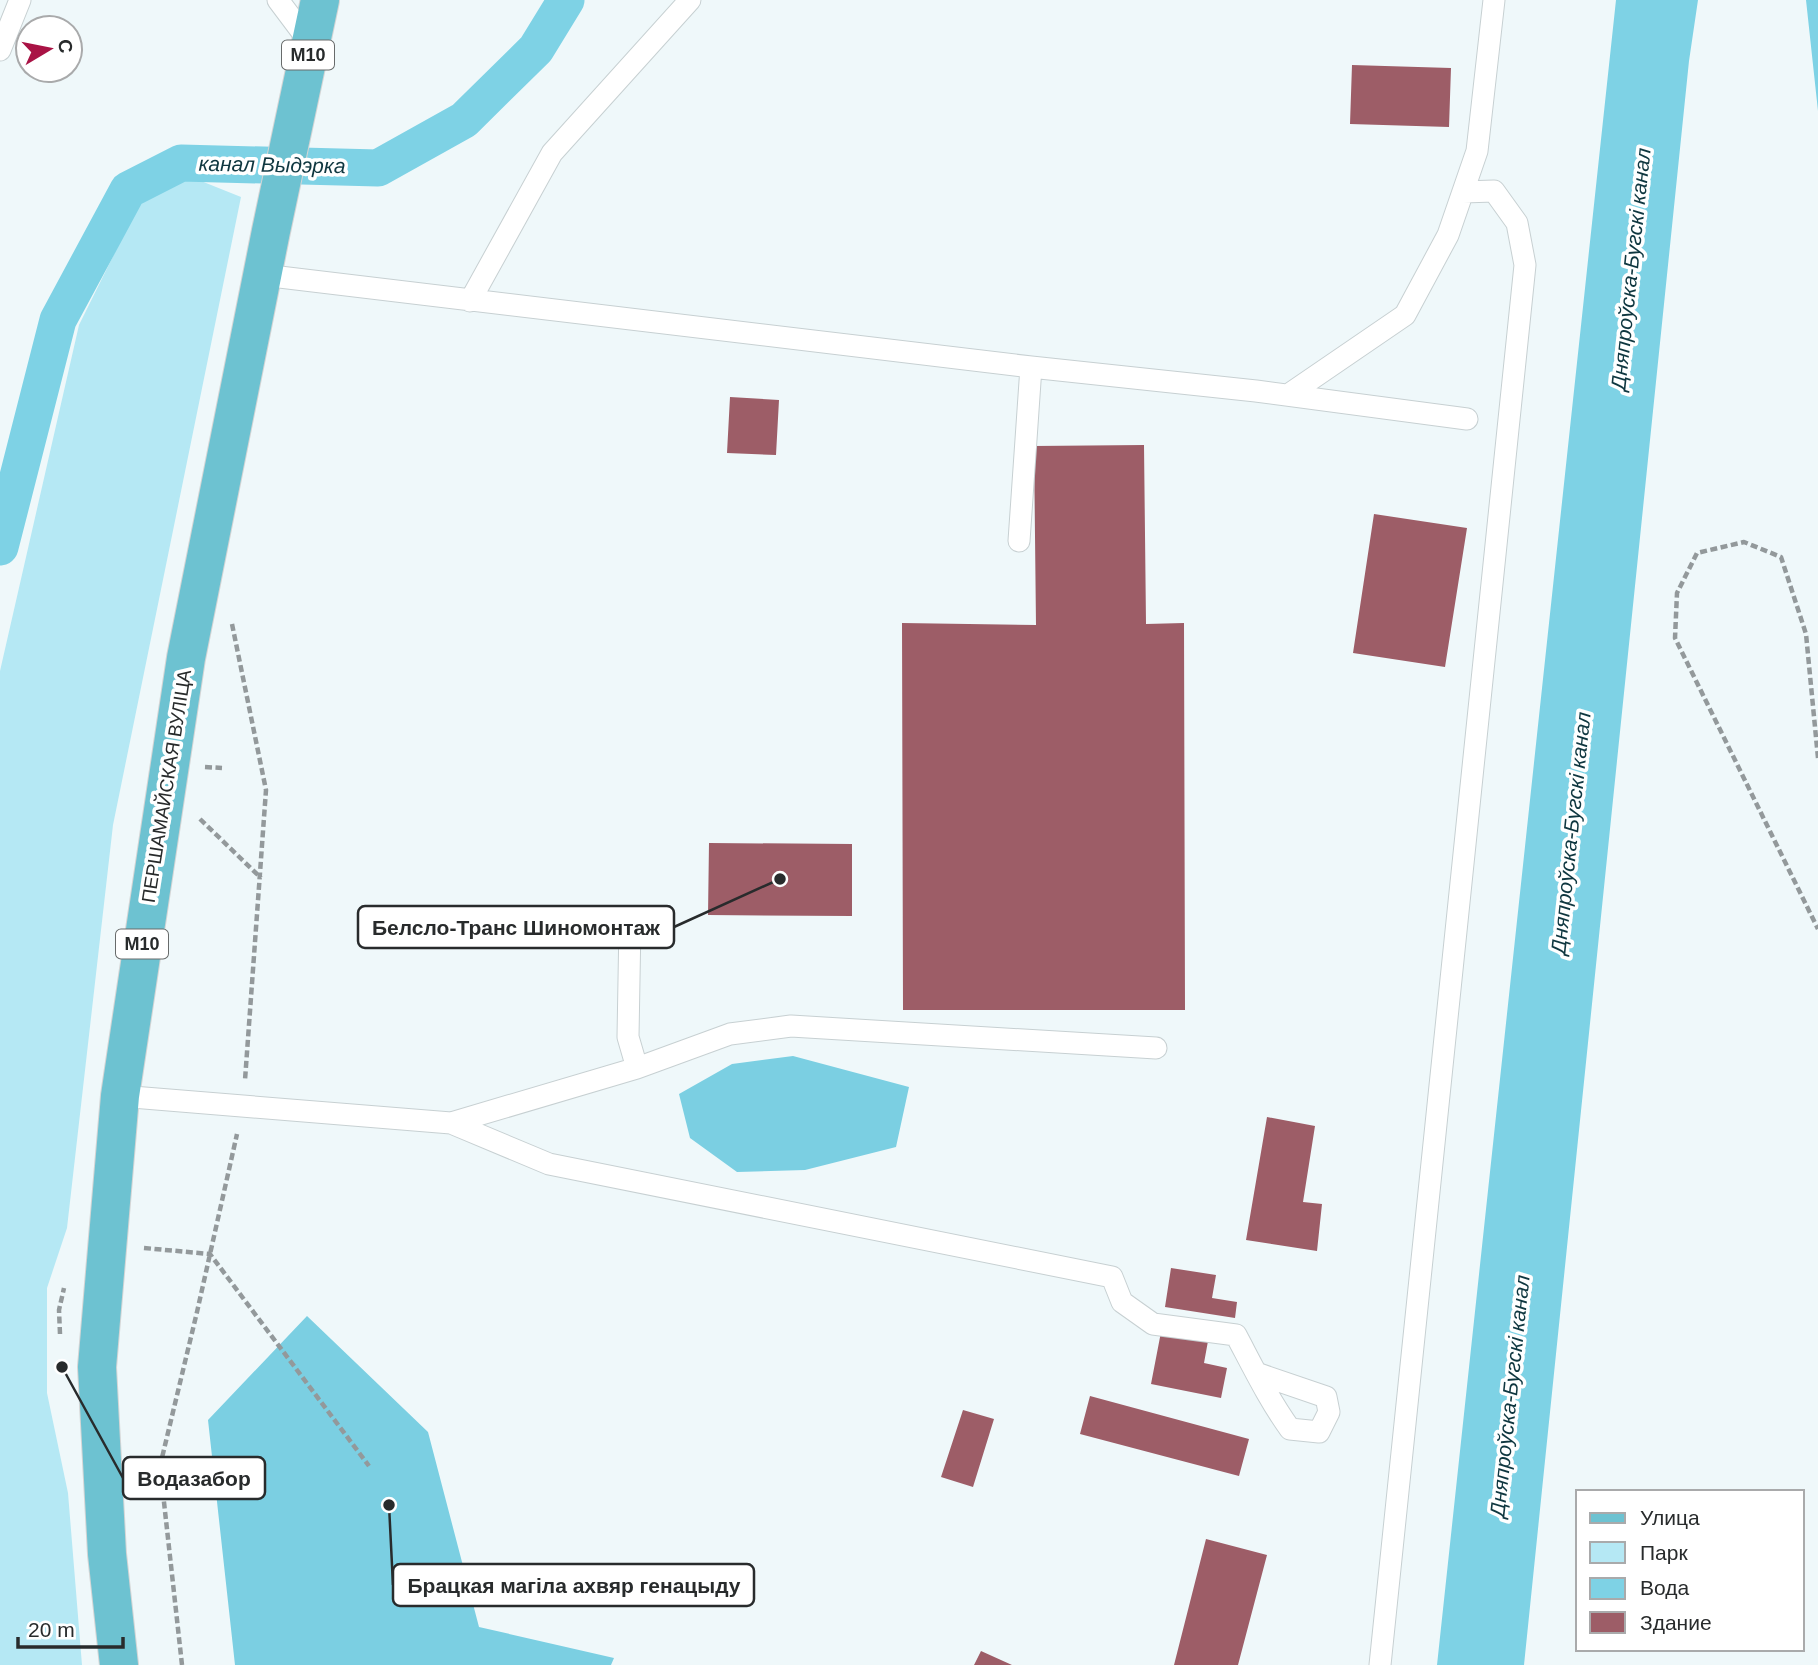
<svg xmlns="http://www.w3.org/2000/svg" width="1818" height="1665" viewBox="0 0 1818 1665" font-family="Helvetica,sans-serif">
	<style>
		.green { fill: #b5e8f4 }
		.forest { fill: #7bcfe2 }
		.water { fill: #7ed2e5 }
		.lines { fill: none; stroke-linecap: round; stroke-linejoin: round }
		.canal { stroke: #7ed2e5; stroke-width: 37 }
		.building { fill: #9d5d67 }
		.lane-casing { stroke: #c7d0d2; stroke-width: 23 }
		.primary-casing { stroke: #d4d5d5; stroke-width: 40 }
		.path { stroke: #93999b; stroke-width: 4.5; stroke-dasharray: 7 3.5; stroke-linecap: butt }
		.lane { stroke: #fff; stroke-width: 21 }
		.primary { stroke: #6dc2d1; stroke-width: 38 }
		.labels { text-anchor: middle; stroke-width: 7; stroke-linejoin: round; paint-order: stroke }
		.shield { fill: #fff; stroke: #686b6b; stroke-width: 2 }
		.shield-label { font-size: 18px; font-weight: bold; fill: #282b2c }
		.street-label { font-size: 19px; fill: #282b2c; stroke: #fff }
		.water-label { font-size: 21px; font-style: italic; fill: #0f3740; stroke: #fff }
		.leader { fill: none; stroke: #282b2c; stroke-width: 2.5 }
		.callout-dot { fill: #282b2c; stroke: #fff; stroke-width: 2.5 }
		.callout { fill: #fff; stroke: #282b2c; stroke-width: 2.5 }
		.callout-label { font-size: 21px; text-anchor: middle; font-weight: bold; fill: #282b2c }
	</style>
	<rect width="100%" height="100%" fill="#eff8fa"/>
	<path class="green" d="M 191,177 L 241,197 L 113,825 L 67,1228 L 47,1288 L 47,1393 L 68,1493 L 82,1665 L 0,1665 L 0,671 L 79,325 L 140,202 Z"/>
	<path class="forest" d="M 793,1056 L 909,1087 L 896,1147 L 805,1170 L 737,1172 L 690,1138 L 679,1094 L 732,1064 Z
		M 307,1316 L 428,1432 L 479,1627 L 614,1658 L 611,1665 L 235,1665 L 208,1420 Z"/>
	<path class="water" d="M 1616,0 L 1698,0 L 1689,61 L 1524,1665 L 1437,1665 Z
		M 1806,0 L 1818,0 L 1818,111 Z"/>
	<g class="lines">
		<path class="canal" d="M 0,547 L 58,320 L 128,190 L 181,163 L 378,168 L 464,120 L 536,49 L 566,0"/>
	</g>
	<path class="building" d="M 1352,65 L 1451,68 L 1449,127 L 1350,124 Z
		M 730,397 L 779,400 L 776,455 L 727,453 Z
		M 1144,445 L 1146,624 L 1184,623 L 1185,1010 L 903,1010 L 902,623 L 1036,625 L 1034,446 Z
		M 1374,514 L 1467,528 L 1445,667 L 1353,653 Z
		M 709,843 L 852,844 L 852,916 L 708,915 Z
		M 1267,1117 L 1315,1126 L 1303,1202 L 1322,1204 L 1317,1251 L 1246,1240 Z
		M 1171,1268 L 1216,1275 L 1212,1298 L 1237,1302 L 1235,1318 L 1165,1307 Z
		M 1161,1332 L 1208,1341 L 1204,1363 L 1227,1368 L 1221,1398 L 1151,1384 Z
		M 1090,1396 L 1249,1439 L 1239,1476 L 1080,1434 Z
		M 963,1410 L 994,1419 L 973,1487 L 941,1477 Z
		M 1206,1539 L 1267,1555 L 1238,1665 L 1174,1665 Z
		M 981,1651 L 1012,1665 L 974,1665 Z"/>
	<g class="lines">
		<g class="lane-casing">
			<path id="lane" d="M 278,0 L 311,44
				M 0,50 L 20,0
				M 263,275 L 1031,367 L 1256,391 L 1467,419
				M 470,301 L 552,153 L 690,0
				M 1288,395 L 1405,315 L 1448,235 L 1477,151 L 1494,0
				M 1019,541 L 1031,367
				M 630,923 L 628,1037 L 637,1068
				M 120,1096 L 451,1123 L 637,1068 L 730,1034 L 791,1026 L 1156,1048
				M 451,1123 L 549,1164 L 1112,1277 L 1122,1302 L 1153,1324 L 1236,1335 C 1253,1367 1269,1400 1290,1429 L 1319,1432 L 1329,1412 L 1326,1397 L 1256,1373
				M 1380,1665 L 1525,265 L 1517,223 L 1494,191 L 1463,192"/>
		</g>
		<g class="primary-casing">
			<path id="primary" d="M 119,1665 L 107,1554 L 97,1367 L 120,1096 L 186,658 L 271,231 L 320,0"/>
		</g>
		<path class="path" d="M 232,624 L 266,790 L 245,1080
			M 1818,758 L 1806,634 L 1781,557 L 1744,542 L 1697,553 L 1677,593 L 1675,638 L 1818,929
			M 205,767 L 222,768
			M 200,819 L 261,878
			M 144,1248 L 210,1254 L 369,1466
			M 60,1334 L 59,1310 L 64,1288
			M 182,1665 L 160,1466 L 197,1312 L 237,1134"/>
		<use href="#lane" class="lane"/>
		<use href="#primary" class="primary"/>
	</g>
	<g class="labels">
		<g class="shield">
			<rect x="282" y="40.5" width="52" height="29" rx="5"/>
			<rect x="116" y="929.5" width="52" height="29" rx="5"/>
		</g>
		<g class="shield-label">
			<text x="308" y="61">М10</text>
			<text x="142" y="950">М10</text>
		</g>
		<g class="street-label">
			<text transform="translate(166 786) rotate(-81)" y="7">ПЕРШАМАЙСКАЯ ВУЛІЦА</text>
		</g>
		<g class="water-label">
			<text transform="translate(272 165) rotate(1)" y="7">канал Выдэрка</text>
			<text transform="translate(1631 269) rotate(-84)" y="7">Дняпроўска-Бугскі канал</text>
			<text transform="translate(1571 833) rotate(-84)" y="7">Дняпроўска-Бугскі канал</text>
			<text transform="translate(1510 1396) rotate(-84)" y="7">Дняпроўска-Бугскі канал</text>
		</g>
	</g>
	<path class="leader" d="M780 879L674 927M62 1367L123 1478M389 1505L393 1585"/>
	<g class="callout-dot">
		<circle cx="780" cy="879" r="7"/>
		<circle cx="62" cy="1367" r="7"/>
		<circle cx="389" cy="1505" r="7"/>
	</g>
	<g class="callout">
		<rect x="358" y="906" width="316" height="42" rx="7"/>
		<rect x="123" y="1457" width="142" height="42" rx="7"/>
		<rect x="393" y="1564" width="361" height="42" rx="7"/>
	</g>
	<g class="callout-label">
		<text x="516" y="935">Белсло-Транс Шиномонтаж</text>
		<text x="194" y="1486">Водазабор</text>
		<text x="574" y="1593">Брацкая магіла ахвяр генацыду</text>
	</g>
	<rect x="1576" y="1490" width="228" height="161" fill="#ffffff" stroke="#a9aaab" stroke-width="2"/>
	<rect x="1590" y="1513" width="35" height="10" fill="#6dc2d1" stroke="#a9aaab" stroke-width="2"/>
	<text x="1640" y="1525" font-size="21" fill="#282b2c">Улица</text>
	<rect x="1590" y="1542" width="35" height="21" fill="#b5e8f4" stroke="#a9aaab" stroke-width="2"/>
	<text x="1640" y="1560" font-size="21" fill="#282b2c">Парк</text>
	<rect x="1590" y="1578" width="35" height="21" fill="#7ed2e5" stroke="#a9aaab" stroke-width="2"/>
	<text x="1640" y="1595" font-size="21" fill="#282b2c">Вода</text>
	<rect x="1590" y="1612" width="35" height="21" fill="#9d5d67" stroke="#a9aaab" stroke-width="2"/>
	<text x="1640" y="1630" font-size="21" fill="#282b2c">Здание</text>
	<g transform="translate(49 49) rotate(80)"><circle r="33" fill="#ffffff" stroke="#a9aaab" stroke-width="2"/>
	<path d="M0-5L12 26L0 18L-12 26Z" fill="#a91345"/>
	<text y="-10" font-size="19" font-weight="bold" text-anchor="middle" fill="#282b2c">С</text>
	</g>
	<path d="M18 1637v10h105v-10" fill="none" stroke="#282b2c" stroke-width="3.5"/>
	<text x="28" y="1637" font-size="21" fill="#282b2c" stroke="#ffffff" stroke-width="5" paint-order="stroke">20 m</text>
</svg>
